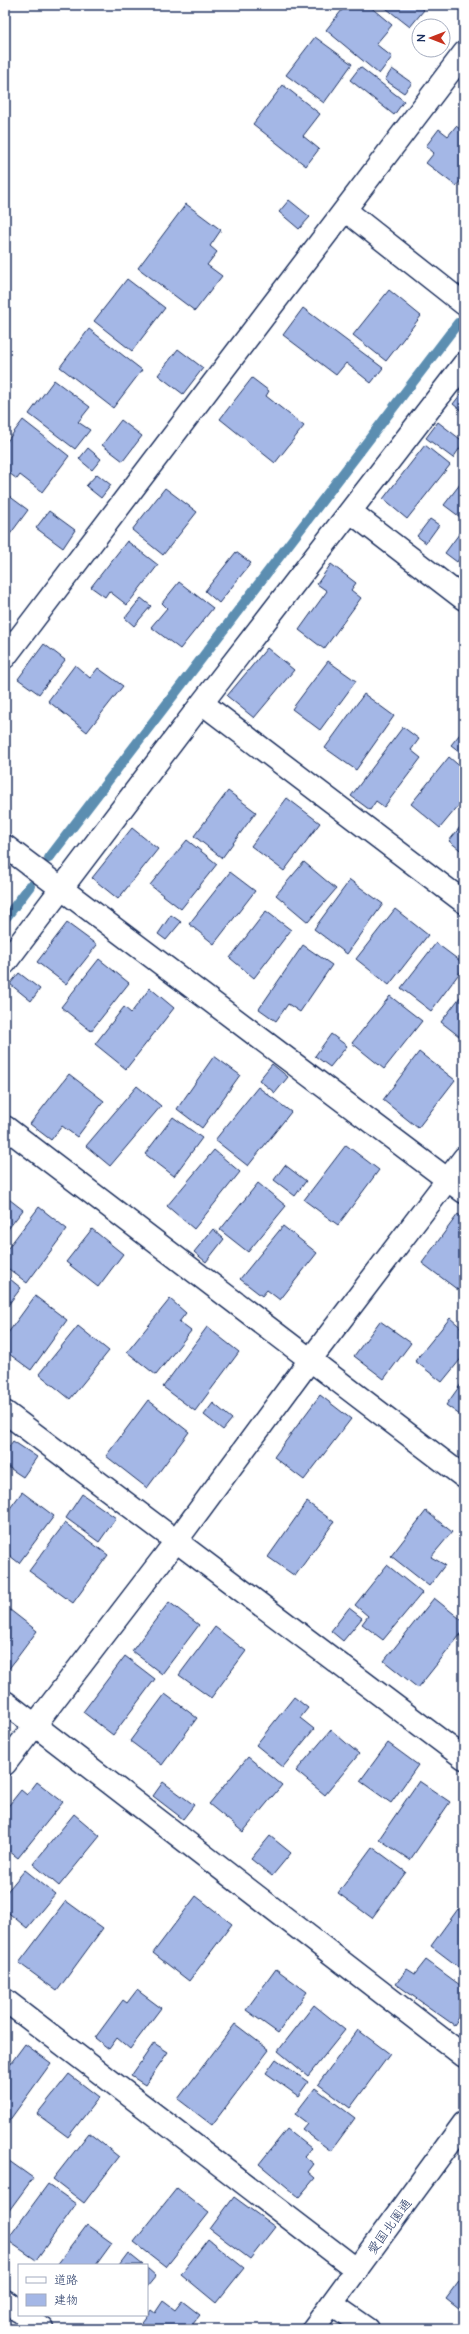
<svg xmlns="http://www.w3.org/2000/svg" width="469" height="2334" viewBox="0 0 469 2334" font-family="'Architects Daughter','Klee One',sans-serif">
	<style>
		.lines { fill: none; stroke-linecap: round; stroke-linejoin: round }
		.stream { stroke: #5b8eb1; stroke-width: 10 }
		.building { fill: #a4b7e6; stroke: #1b2f5e }
		.street-casing { stroke: #1b2f5e; stroke-width: 25 }
		.secondary-casing { stroke: #1b2f5e; stroke-width: 25 }
		.street { stroke: #fff; stroke-width: 22 }
		.secondary { stroke: #fff; stroke-width: 22 }
		.labels { text-anchor: middle; stroke-width: 3; stroke-linejoin: round; paint-order: stroke }
		.street-label { font-size: 13px; fill: #1b2f5e; stroke: #fff }
	</style>
	<rect width="100%" height="100%" fill="#fff"/>
	<filter id="ink" filterUnits="userSpaceOnUse"><feTurbulence type="fractalNoise" baseFrequency=".025" numOctaves="2"/><feDisplacementMap in="SourceGraphic" scale="8" xChannelSelector="R" yChannelSelector="G"/><feConvolveMatrix kernelMatrix="1 2 1 2 8 2 1 2 1" color-interpolation-filters="sRGB"/></filter>
	<g filter="url(#ink)">
		<g class="lines">
			<path class="stream" d="M 49,858 L 458,323
				M 5,919 L 30,886"/>
		</g>
		<path class="building" d="M 346,5 L 368,5 L 392,25 L 376,44 L 392,57 L 379,74 L 326,30 Z
			M 382,5 L 418,5 L 424,10 L 410,27 Z
			M 315,37 L 352,64 L 324,103 L 286,75 Z
			M 360,67 L 404,101 L 394,115 L 350,80 Z
			M 392,69 L 412,83 L 404,93 L 385,80 Z
			M 283,85 L 320,114 L 303,136 L 319,149 L 306,166 L 253,124 Z
			M 456,126 L 464,132 L 464,177 L 456,186 L 426,163 L 434,153 L 426,146 L 439,129 L 448,136 Z
			M 289,200 L 310,217 L 299,229 L 279,212 Z
			M 186,204 L 221,230 L 210,246 L 217,252 L 207,265 L 222,276 L 195,311 L 138,268 Z
			M 127,279 L 165,308 L 132,351 L 94,321 Z
			M 389,290 L 421,316 L 386,361 L 353,335 Z
			M 303,308 L 383,368 L 371,383 L 346,363 L 336,375 L 283,335 Z
			M 89,329 L 142,370 L 113,408 L 60,367 Z
			M 178,349 L 203,368 L 183,394 L 158,375 Z
			M 252,378 L 269,391 L 266,396 L 304,426 L 275,463 L 220,419 Z
			M 54,380 L 90,407 L 78,422 L 90,430 L 75,449 L 29,414 Z
			M 464,390 L 464,413 L 453,404 Z
			M 23,420 L 69,456 L 42,492 L 20,475 L 17,479 L 5,470 L 5,444 Z
			M 121,420 L 142,436 L 123,461 L 102,445 Z
			M 438,422 L 464,442 L 453,458 L 426,438 Z
			M 425,445 L 450,465 L 407,519 L 383,499 Z
			M 88,448 L 101,459 L 92,470 L 79,459 Z
			M 97,474 L 111,485 L 101,498 L 86,486 Z
			M 464,479 L 464,520 L 444,505 Z
			M 165,488 L 197,512 L 163,555 L 132,530 Z
			M 5,493 L 28,510 L 5,541 Z
			M 49,511 L 75,530 L 63,548 L 36,528 Z
			M 430,519 L 439,525 L 426,543 L 417,536 Z
			M 462,530 L 464,531 L 464,552 L 457,562 L 445,553 Z
			M 127,541 L 158,565 L 127,605 L 109,591 L 105,597 L 91,587 Z
			M 236,552 L 251,563 L 219,603 L 205,591 Z
			M 331,564 L 356,583 L 351,590 L 361,598 L 324,649 L 299,630 L 327,591 L 317,584 Z
			M 179,582 L 213,608 L 180,649 L 151,627 L 167,608 L 162,603 Z
			M 141,598 L 151,606 L 134,626 L 125,618 Z
			M 44,644 L 65,660 L 39,694 L 18,679 Z
			M 267,648 L 294,670 L 254,718 L 227,696 Z
			M 328,661 L 356,681 L 320,730 L 292,709 Z
			M 75,665 L 90,678 L 98,668 L 123,686 L 87,732 L 48,701 Z
			M 364,694 L 394,716 L 356,770 L 325,748 Z
			M 403,727 L 419,739 L 411,750 L 421,758 L 384,807 L 376,801 L 370,810 L 351,796 Z
			M 464,729 L 464,755 L 451,745 Z
			M 449,757 L 464,770 L 464,799 L 440,828 L 411,804 Z
			M 228,791 L 256,812 L 222,858 L 194,836 Z
			M 287,798 L 320,823 L 284,871 L 251,846 Z
			M 464,822 L 464,853 L 449,841 Z
			M 132,828 L 158,849 L 118,899 L 92,878 Z
			M 187,840 L 217,864 L 181,909 L 150,885 Z
			M 304,862 L 336,889 L 308,922 L 276,895 Z
			M 230,872 L 255,891 L 214,944 L 189,924 Z
			M 350,880 L 383,904 L 347,954 L 314,929 Z
			M 395,909 L 428,935 L 389,985 L 356,959 Z
			M 266,911 L 291,930 L 254,978 L 230,958 Z
			M 171,915 L 181,922 L 166,940 L 158,934 Z
			M 67,923 L 97,945 L 66,984 L 37,962 Z
			M 436,943 L 464,964 L 464,967 L 431,1011 L 401,988 Z
			M 303,945 L 332,965 L 300,1012 L 288,1004 L 276,1021 L 259,1009 Z
			M 99,959 L 129,983 L 91,1031 L 61,1007 Z
			M 19,973 L 40,989 L 31,1001 L 10,984 Z
			M 150,988 L 174,1008 L 126,1069 L 95,1044 L 124,1007 L 131,1013 Z
			M 464,992 L 464,1040 L 441,1022 Z
			M 390,996 L 422,1021 L 384,1069 L 352,1043 Z
			M 331,1034 L 347,1046 L 330,1067 L 315,1056 Z
			M 419,1052 L 455,1080 L 418,1128 L 383,1100 Z
			M 214,1056 L 240,1075 L 202,1128 L 177,1109 Z
			M 272,1064 L 288,1077 L 275,1093 L 259,1080 Z
			M 69,1074 L 104,1101 L 77,1137 L 62,1126 L 51,1140 L 30,1124 Z
			M 137,1086 L 161,1106 L 110,1166 L 86,1146 Z
			M 258,1087 L 291,1112 L 248,1166 L 215,1140 Z
			M 173,1117 L 202,1138 L 174,1176 L 145,1154 Z
			M 346,1145 L 379,1170 L 338,1225 L 304,1200 Z
			M 214,1150 L 240,1172 L 194,1229 L 167,1206 Z
			M 285,1165 L 306,1181 L 295,1196 L 274,1180 Z
			M 258,1183 L 286,1206 L 248,1252 L 220,1230 Z
			M 5,1196 L 23,1210 L 5,1233 Z
			M 39,1207 L 67,1229 L 27,1283 L 5,1266 L 5,1252 Z
			M 458,1214 L 464,1219 L 464,1282 L 458,1290 L 422,1263 Z
			M 283,1226 L 317,1253 L 280,1300 L 267,1290 L 262,1296 L 240,1279 Z
			M 92,1229 L 123,1254 L 98,1287 L 66,1262 Z
			M 213,1229 L 224,1239 L 206,1262 L 194,1252 Z
			M 5,1275 L 21,1288 L 5,1309 Z
			M 35,1296 L 67,1320 L 31,1370 L 5,1351 L 5,1337 Z
			M 170,1299 L 186,1313 L 179,1322 L 191,1331 L 156,1375 L 127,1352 Z
			M 450,1318 L 464,1330 L 464,1355 L 442,1382 L 415,1361 Z
			M 380,1321 L 411,1343 L 384,1379 L 354,1356 Z
			M 78,1326 L 109,1351 L 70,1399 L 39,1374 Z
			M 207,1327 L 239,1352 L 195,1411 L 163,1387 Z
			M 464,1380 L 464,1418 L 446,1405 Z
			M 320,1395 L 351,1419 L 304,1480 L 274,1457 Z
			M 148,1400 L 189,1432 L 147,1488 L 106,1456 Z
			M 213,1403 L 232,1419 L 223,1430 L 204,1415 Z
			M 13,1441 L 37,1457 L 23,1477 L 5,1465 L 5,1452 Z
			M 22,1492 L 54,1516 L 19,1563 L 5,1552 L 5,1515 Z
			M 82,1494 L 116,1518 L 99,1542 L 66,1518 Z
			M 307,1502 L 334,1522 L 295,1576 L 268,1557 Z
			M 426,1511 L 452,1532 L 431,1557 L 445,1565 L 429,1586 L 391,1556 Z
			M 65,1523 L 108,1555 L 73,1603 L 29,1571 Z
			M 387,1565 L 422,1593 L 383,1640 L 362,1624 L 368,1616 L 355,1605 Z
			M 434,1598 L 464,1622 L 464,1630 L 418,1688 L 384,1661 Z
			M 169,1602 L 199,1625 L 162,1674 L 132,1651 Z
			M 5,1606 L 37,1631 L 5,1674 Z
			M 349,1608 L 362,1618 L 343,1641 L 331,1631 Z
			M 215,1627 L 246,1651 L 211,1698 L 179,1675 Z
			M 125,1656 L 155,1679 L 113,1735 L 83,1712 Z
			M 165,1694 L 197,1718 L 162,1765 L 130,1741 Z
			M 294,1697 L 308,1708 L 300,1718 L 314,1729 L 283,1767 L 256,1745 Z
			M 331,1730 L 359,1754 L 325,1795 L 296,1771 Z
			M 388,1743 L 418,1765 L 391,1803 L 360,1781 Z
			M 248,1757 L 282,1785 L 243,1832 L 209,1804 Z
			M 419,1781 L 450,1802 L 410,1860 L 379,1839 Z
			M 37,1782 L 63,1802 L 18,1858 L 5,1848 L 5,1810 L 21,1790 L 27,1795 Z
			M 163,1782 L 194,1805 L 183,1819 L 153,1796 Z
			M 74,1814 L 100,1836 L 59,1886 L 33,1864 Z
			M 270,1836 L 291,1853 L 272,1876 L 251,1859 Z
			M 372,1847 L 406,1872 L 372,1918 L 338,1893 Z
			M 25,1870 L 55,1894 L 27,1928 L 5,1910 L 5,1894 Z
			M 196,1896 L 232,1924 L 189,1981 L 153,1953 Z
			M 66,1901 L 103,1928 L 57,1991 L 19,1963 Z
			M 458,1909 L 464,1913 L 464,1963 L 460,1968 L 431,1946 Z
			M 426,1960 L 464,1988 L 464,2011 L 454,2025 L 396,1984 L 407,1969 L 415,1974 Z
			M 276,1969 L 307,1992 L 278,2033 L 246,2010 Z
			M 137,1990 L 161,2008 L 130,2049 L 117,2038 L 109,2049 L 95,2038 L 123,2000 L 127,2003 Z
			M 314,2005 L 345,2030 L 308,2076 L 278,2051 Z
			M 235,2024 L 269,2050 L 212,2125 L 178,2099 Z
			M 358,2030 L 390,2054 L 350,2108 L 318,2084 Z
			M 154,2043 L 168,2052 L 145,2085 L 131,2076 Z
			M 25,2044 L 51,2063 L 9,2121 L 5,2118 L 5,2071 Z
			M 276,2059 L 308,2082 L 298,2096 L 266,2073 Z
			M 69,2074 L 99,2097 L 68,2137 L 37,2114 Z
			M 315,2088 L 355,2118 L 331,2151 L 302,2129 L 307,2123 L 295,2114 Z
			M 287,2129 L 311,2148 L 304,2156 L 314,2164 L 308,2172 L 315,2178 L 299,2197 L 259,2164 Z
			M 89,2133 L 119,2157 L 84,2203 L 53,2179 Z
			M 5,2158 L 33,2178 L 5,2216 Z
			M 48,2184 L 76,2204 L 36,2260 L 7,2240 Z
			M 177,2188 L 209,2213 L 166,2267 L 134,2242 Z
			M 234,2197 L 275,2227 L 250,2259 L 210,2229 Z
			M 87,2225 L 112,2243 L 96,2265 L 57,2265 Z
			M 208,2239 L 244,2268 L 216,2303 L 181,2274 Z
			M 128,2253 L 143,2265 L 119,2265 Z
			M 147,2268 L 156,2276 L 147,2287 Z
			M 464,2274 L 464,2312 L 446,2298 Z
			M 163,2301 L 175,2310 L 182,2301 L 200,2315 L 189,2329 L 137,2329 L 151,2310 L 155,2313 Z"/>
		<g class="lines">
			<g class="street-casing">
				<path id="street" d="M 345,210 L 464,304
					M 351,512 L 464,599
					M 5,657 L 464,53
					M 202,703 L 464,902
					M 5,846 L 464,1192
					M 5,963 L 202,703 L 464,364
					M 5,1127 L 464,1477
					M 5,1412 L 464,1758
					M 5,1702 L 464,2056
					M 5,1764 L 177,1540 L 310,1360 L 464,1158
					M 5,2000 L 357,2270
					M 5,2301 L 19,2311
					M 24,2315 L 43,2329"/>
			</g>
			<g class="secondary-casing">
				<path id="secondary" d="M 332,2304 L 368,2329
					M 313,2329 L 464,2123"/>
			</g>
			<use href="#street" class="street"/>
			<use href="#secondary" class="secondary"/>
		</g>
	</g>
	<g class="labels">
		<g class="street-label">
			<text transform="translate(389 2226) rotate(-54)" y="5">愛国北園通</text>
		</g>
	</g>
	<rect width="469" height="2334" fill="none" stroke="#fff" stroke-width="20"/>
	<rect x="10" y="10" width="449" height="2314" fill="none" stroke="#1b2f5e" stroke-width="1.5" filter="url(#ink)"/>
	<rect x="18" y="2264" width="130" height="52" fill="#ffffff" stroke="#a4acbf"/>
	<rect x="26" y="2277" width="20" height="6" fill="#ffffff" stroke="#a4acbf"/>
	<text x="54" y="2284" font-size="12" fill="#1b2f5e">道路</text>
	<rect x="26" y="2294" width="20" height="12" fill="#a4b7e6" stroke="#a4acbf"/>
	<text x="54" y="2304" font-size="12" fill="#1b2f5e">建物</text>
	<g transform="translate(431 38) rotate(270)"><circle r="19" fill="#ffffff" stroke="#a4acbf"/>
	<path d="M0-3L7 15L0 10L-7 15Z" fill="#c8321e"/>
	<text y="-6" font-size="11" font-weight="bold" text-anchor="middle" fill="#1b2f5e">N</text>
	</g>
</svg>
